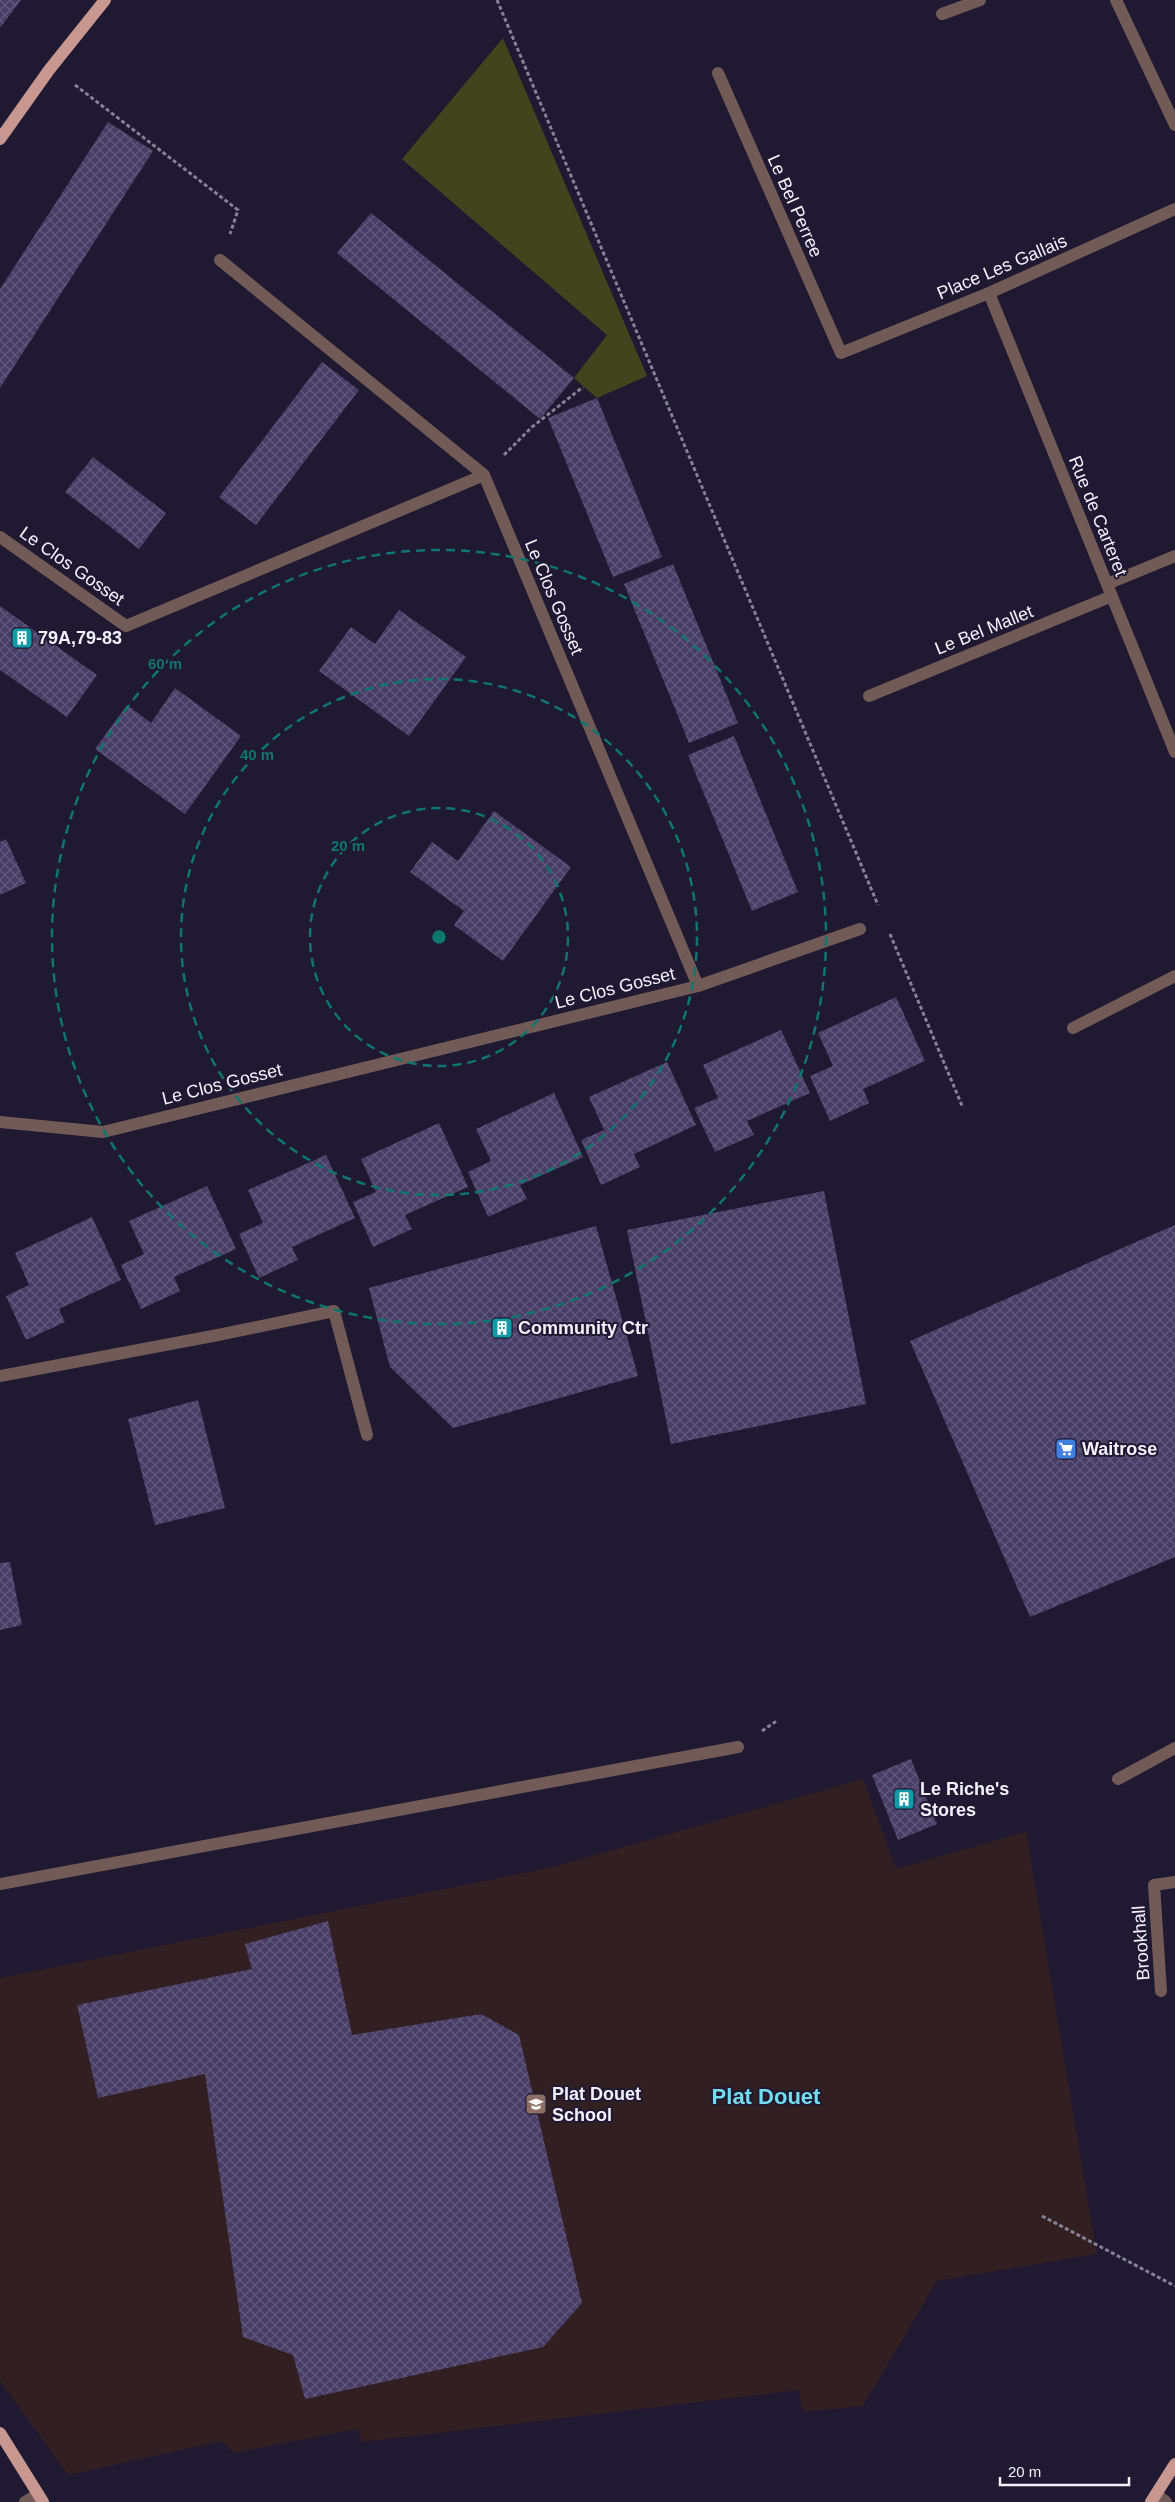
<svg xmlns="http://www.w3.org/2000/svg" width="1175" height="2502" viewBox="0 0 1175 2502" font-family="Helvetica,sans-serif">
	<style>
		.education { fill: #321f22 }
		.grass { fill: #41441c }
		.building { fill: url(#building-cross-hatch) }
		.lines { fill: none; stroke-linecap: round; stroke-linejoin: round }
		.path { stroke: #868296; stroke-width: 3; stroke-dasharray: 4 2.5; stroke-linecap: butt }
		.minor { stroke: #725b57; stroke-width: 12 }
		.major { stroke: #c79790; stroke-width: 12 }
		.ring { fill: none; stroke: #0f766e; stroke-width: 2.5; stroke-dasharray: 9 6 }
		.labels { text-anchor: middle; stroke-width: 4; stroke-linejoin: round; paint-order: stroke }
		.street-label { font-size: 18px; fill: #f3f1ff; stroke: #1f1932 }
		.poi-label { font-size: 18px; font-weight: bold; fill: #f3f1ff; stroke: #1f1932; text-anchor: start }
		.district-label { font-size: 22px; font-weight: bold; fill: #74dded; stroke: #1f1932 }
		.centre { fill: #0f766e; stroke: #1f1932; stroke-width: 2.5 }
		.ring-label { font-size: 15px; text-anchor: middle; font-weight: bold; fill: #0f766e; stroke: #1f1932; stroke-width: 4; stroke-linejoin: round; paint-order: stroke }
	</style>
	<defs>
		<pattern id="building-cross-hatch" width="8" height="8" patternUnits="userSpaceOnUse" patternTransform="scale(1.25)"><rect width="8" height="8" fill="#473d66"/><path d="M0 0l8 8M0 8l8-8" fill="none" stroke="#625a7d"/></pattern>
	</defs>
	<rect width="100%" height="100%" fill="#1f1932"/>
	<path class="education" d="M 863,1779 L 896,1869 L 1026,1832 L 1097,2254 L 937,2281 L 863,2406 L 803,2412 L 799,2390 L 362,2442 L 357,2429 L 234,2453 L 222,2441 L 68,2475 L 0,2381 L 0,1978 L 553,1867 Z"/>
	<path class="grass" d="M 503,38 L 647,376 L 597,398 L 574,378 L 607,335 L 402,159 Z"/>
	<path class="building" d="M 0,0 L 21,0 L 0,28 Z
		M 108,122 L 153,151 L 0,388 L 0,289 Z
		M 371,213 L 574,378 L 540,419 L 337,253 Z
		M 322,362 L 359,390 L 256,525 L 219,497 Z
		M 597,398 L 662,557 L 613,577 L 548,418 Z
		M 93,457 L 166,513 L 139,549 L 65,492 Z
		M 673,564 L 738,723 L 689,743 L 624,584 Z
		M 0,606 L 97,675 L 67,717 L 0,670 Z
		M 399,610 L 466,657 L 409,736 L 319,671 L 351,627 L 375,644 Z
		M 175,688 L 241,736 L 185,814 L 95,749 L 127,705 L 151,723 Z
		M 734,736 L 798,892 L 752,911 L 688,755 Z
		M 494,811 L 571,867 L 503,961 L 454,925 L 464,911 L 410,872 L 432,842 L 458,861 Z
		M 6,839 L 26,883 L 0,895 L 0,842 Z
		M 896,997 L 925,1061 L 863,1089 L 869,1103 L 830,1121 L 810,1076 L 833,1066 L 818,1033 Z
		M 781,1030 L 810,1093 L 747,1121 L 754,1135 L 715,1152 L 694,1108 L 718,1098 L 703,1065 Z
		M 667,1062 L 696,1125 L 634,1154 L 640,1167 L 601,1185 L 581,1140 L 604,1130 L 589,1097 Z
		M 554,1093 L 583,1157 L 520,1185 L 527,1199 L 488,1217 L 468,1172 L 491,1161 L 476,1129 Z
		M 439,1123 L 468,1187 L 405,1215 L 412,1229 L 373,1247 L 353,1202 L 376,1192 L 361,1159 Z
		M 326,1155 L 355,1218 L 292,1247 L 298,1260 L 259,1278 L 239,1234 L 263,1223 L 248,1190 Z
		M 207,1186 L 236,1249 L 174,1277 L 180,1291 L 141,1309 L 121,1265 L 144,1254 L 129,1221 Z
		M 824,1191 L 866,1404 L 671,1444 L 627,1230 Z
		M 92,1217 L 121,1280 L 59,1309 L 65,1322 L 26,1340 L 6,1296 L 29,1285 L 15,1253 Z
		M 1175,1225 L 1175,1557 L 1030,1617 L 910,1341 Z
		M 596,1226 L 638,1376 L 453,1428 L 390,1367 L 369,1288 Z
		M 198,1400 L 225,1508 L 155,1525 L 128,1419 Z
		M 10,1562 L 22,1625 L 0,1630 L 0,1563 Z
		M 911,1759 L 937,1824 L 898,1840 L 872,1775 Z
		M 328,1921 L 352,2035 L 481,2014 L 519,2035 L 582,2303 L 543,2347 L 305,2399 L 293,2355 L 243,2337 L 205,2074 L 98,2098 L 77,2005 L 252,1969 L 245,1944 Z"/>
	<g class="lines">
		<path class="path" d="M 497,0 L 878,905
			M 75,85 L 238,210 L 230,234
			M 504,455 L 532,427 L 583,387
			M 890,934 L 963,1108
			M 762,1731 L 778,1720
			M 1042,2216 L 1175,2286"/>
		<path class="minor" d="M 1116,0 L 1175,125
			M 942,14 L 980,0
			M 718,73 L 841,353 L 989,293 L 1175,209
			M 220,260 L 484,475
			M 989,293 L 1175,752
			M 0,537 L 126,626 L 484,475 L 698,986 L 103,1132 L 0,1122
			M 1107,584 L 1175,556
			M 869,696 L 1112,596
			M 698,986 L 860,929
			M 1073,1028 L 1175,976
			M 0,1376 L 218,1335 L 334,1311 L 367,1435
			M 1118,1779 L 1175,1748
			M 0,1884 L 738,1747
			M 1161,1991 L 1154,1885 L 1175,1882
			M 1156,2494 L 1166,2502
			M 25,2502 L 38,2494"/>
		<path class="major" d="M 0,139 L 49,70 L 105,0
			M 0,2433 L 43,2502
			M 1151,2502 L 1175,2464"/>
	</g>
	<g class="ring">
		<circle cx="439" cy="937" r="129"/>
		<circle cx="439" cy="937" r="258"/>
		<circle cx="439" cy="937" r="387"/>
	</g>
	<defs>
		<g id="building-square" transform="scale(1.125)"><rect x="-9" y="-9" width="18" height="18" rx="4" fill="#0f9aa8" stroke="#1f1932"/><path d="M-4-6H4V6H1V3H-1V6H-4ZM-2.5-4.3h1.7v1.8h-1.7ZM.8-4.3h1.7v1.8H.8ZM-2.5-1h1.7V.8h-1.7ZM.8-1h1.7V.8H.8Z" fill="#fff"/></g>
		<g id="supermarket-square" transform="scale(1.125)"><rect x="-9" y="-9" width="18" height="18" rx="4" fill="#3f7fe0" stroke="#1f1932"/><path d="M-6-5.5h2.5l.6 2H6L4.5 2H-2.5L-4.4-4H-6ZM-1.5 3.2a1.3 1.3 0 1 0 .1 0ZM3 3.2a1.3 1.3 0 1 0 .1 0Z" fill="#fff"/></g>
		<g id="school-square" transform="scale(1.125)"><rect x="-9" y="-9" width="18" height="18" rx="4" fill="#8d6e63" stroke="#1f1932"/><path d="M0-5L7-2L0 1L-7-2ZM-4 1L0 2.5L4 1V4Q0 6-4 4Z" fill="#fff"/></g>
	</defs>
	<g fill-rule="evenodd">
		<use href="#building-square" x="22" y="638"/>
		<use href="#building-square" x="502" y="1328"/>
		<use href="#supermarket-square" x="1066" y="1449"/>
		<use href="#building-square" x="904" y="1799"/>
		<use href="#school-square" x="536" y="2104"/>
	</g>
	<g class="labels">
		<g class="street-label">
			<text transform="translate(795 206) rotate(66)" y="6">Le Bel Perree</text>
			<text transform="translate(1002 267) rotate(-23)" y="6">Place Les Gallais</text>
			<text transform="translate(1098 516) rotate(68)" y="6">Rue de Carteret</text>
			<text transform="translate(72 566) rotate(35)" y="6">Le Clos Gosset</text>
			<text transform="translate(554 597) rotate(67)" y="6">Le Clos Gosset</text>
			<text transform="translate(984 630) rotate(-22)" y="6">Le Bel Mallet</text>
			<text transform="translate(615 988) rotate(-14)" y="6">Le Clos Gosset</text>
			<text transform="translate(222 1084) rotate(-14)" y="6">Le Clos Gosset</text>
			<text transform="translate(1141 1943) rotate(-94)" y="6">Brookhall</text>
		</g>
		<g class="poi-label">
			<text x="38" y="644">79A,79-83</text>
			<text x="518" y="1334">Community Ctr</text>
			<text x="1082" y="1455">Waitrose</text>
			<text x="920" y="1795">Le Riche's<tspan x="920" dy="21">Stores</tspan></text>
			<text x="552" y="2100">Plat Douet<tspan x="552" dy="21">School</tspan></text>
		</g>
		<g class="district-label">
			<text x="766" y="2104">Plat Douet</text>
		</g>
	</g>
	<circle cx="439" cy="937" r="8" class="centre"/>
	<g class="ring-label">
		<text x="165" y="669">60 m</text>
		<text x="257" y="760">40 m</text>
		<text x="348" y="851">20 m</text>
	</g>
	<path d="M1000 2477v8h129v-8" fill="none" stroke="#f3f1ff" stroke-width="2.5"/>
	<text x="1008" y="2477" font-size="15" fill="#f3f1ff" stroke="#1f1932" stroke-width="4" paint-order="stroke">20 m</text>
</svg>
